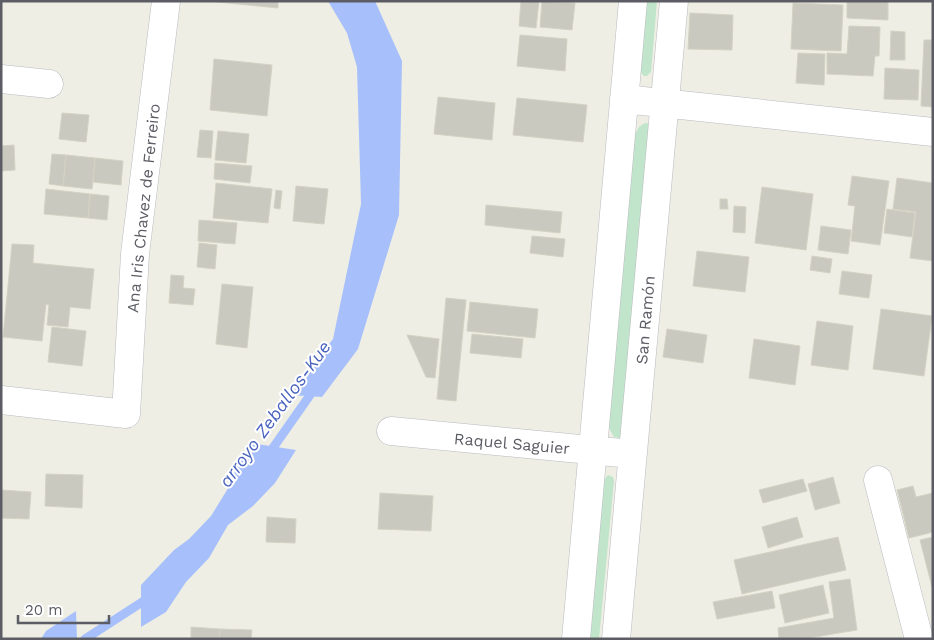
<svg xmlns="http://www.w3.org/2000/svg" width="934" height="640" viewBox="0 0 934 640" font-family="'Work Sans',sans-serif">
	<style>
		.grass { fill: #c1e5cb }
		.water { fill: #a7c0fc }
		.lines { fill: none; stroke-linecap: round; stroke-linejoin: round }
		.stream { stroke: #a7c0fc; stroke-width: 9 }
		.building { fill: #c9c9c0; stroke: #d3d2c3 }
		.minor-casing { stroke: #b9bac0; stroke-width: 29 }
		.minor { stroke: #fff; stroke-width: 28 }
		.labels { text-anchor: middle; stroke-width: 4; stroke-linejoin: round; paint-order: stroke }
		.street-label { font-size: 16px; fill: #5c5d64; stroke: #fff }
		.water-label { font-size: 18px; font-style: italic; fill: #4963bf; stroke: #fff }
	</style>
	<rect width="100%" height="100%" fill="#eeeee4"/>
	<path class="grass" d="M 647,1 L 657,1 L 651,72 L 647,76 L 644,76 L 640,72 Z
		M 645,123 L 651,124 L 624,435 L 620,438 L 614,437 L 609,428 L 635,134 L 639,127 Z
		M 608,475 L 613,477 L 614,481 L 599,639 L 590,639 L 604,480 Z"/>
	<path class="water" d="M 328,1 L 375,1 L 402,61 L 399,215 L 358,349 L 322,397 L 291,395 L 333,339 L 361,204 L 357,67 L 347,33 Z
		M 251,443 L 296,450 L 275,483 L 253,506 L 228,525 L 209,558 L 186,582 L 166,612 L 141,627 L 141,585 L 174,550 L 189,539 L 211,516 L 227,490 L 237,467 Z
		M 76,611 L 77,639 L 41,639 L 46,631 Z"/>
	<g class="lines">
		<path class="stream" d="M 268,455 L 315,388
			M 85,639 L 150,597"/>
	</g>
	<path class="building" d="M 207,1 L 278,1 L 278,8 Z
		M 521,1 L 539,1 L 536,28 L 519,26 Z
		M 542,1 L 575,3 L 572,30 L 540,27 Z
		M 847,1 L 888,1 L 888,20 L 847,18 Z
		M 793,3 L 843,5 L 841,51 L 791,49 Z
		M 690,13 L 733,15 L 732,50 L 688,49 Z
		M 849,26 L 880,27 L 879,56 L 875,56 L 873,76 L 827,74 L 827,53 L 847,54 Z
		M 891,31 L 905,32 L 905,60 L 890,60 Z
		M 520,35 L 567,39 L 565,71 L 517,66 Z
		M 924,40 L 933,40 L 933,107 L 921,106 Z
		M 798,53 L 825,54 L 824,85 L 796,83 Z
		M 214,59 L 272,65 L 267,116 L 210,110 Z
		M 885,68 L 919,70 L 918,100 L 884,99 Z
		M 438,97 L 495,103 L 492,140 L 434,134 Z
		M 517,98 L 587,105 L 583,142 L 513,135 Z
		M 62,113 L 89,115 L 86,142 L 59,139 Z
		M 200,130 L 213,131 L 211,158 L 197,157 Z
		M 218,131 L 249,134 L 246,163 L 215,160 Z
		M 14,145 L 15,170 L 1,171 L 1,146 Z
		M 52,154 L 66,155 L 63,186 L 49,184 Z
		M 66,155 L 95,158 L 92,189 L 63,186 Z
		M 95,158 L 123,161 L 121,185 L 93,182 Z
		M 215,163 L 252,166 L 250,183 L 214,179 Z
		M 852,176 L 889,181 L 880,245 L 851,241 L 855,206 L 848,205 Z
		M 897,178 L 933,183 L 933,261 L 910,258 L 916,212 L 893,209 Z
		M 216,183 L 272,189 L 268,223 L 213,218 Z
		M 296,186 L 328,189 L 324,224 L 293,221 Z
		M 762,187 L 813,194 L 806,250 L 755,243 Z
		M 46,189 L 90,194 L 88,218 L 44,214 Z
		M 276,190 L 282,191 L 280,209 L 274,208 Z
		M 90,194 L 109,196 L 107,220 L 88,218 Z
		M 720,199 L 727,199 L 728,209 L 720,209 Z
		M 486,205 L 562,212 L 560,233 L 485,225 Z
		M 734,206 L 746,207 L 745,233 L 733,232 Z
		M 887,209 L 915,213 L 912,237 L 884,233 Z
		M 199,220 L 237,223 L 235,244 L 198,241 Z
		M 821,226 L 851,230 L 848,254 L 818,250 Z
		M 532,236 L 565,239 L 563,257 L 530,253 Z
		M 199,243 L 217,245 L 215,269 L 197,267 Z
		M 12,244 L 34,245 L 33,263 L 94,269 L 90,309 L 70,307 L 68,327 L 47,325 L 49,305 L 46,304 L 42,341 L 3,337 Z
		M 697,251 L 749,257 L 745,292 L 693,286 Z
		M 812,256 L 832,259 L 830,273 L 810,270 Z
		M 842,271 L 872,275 L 869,298 L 839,294 Z
		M 171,275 L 184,276 L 183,288 L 195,289 L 193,305 L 169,303 Z
		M 222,284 L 253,287 L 247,348 L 216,344 Z
		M 446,298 L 466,300 L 456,401 L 437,399 Z
		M 470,302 L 538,309 L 535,338 L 467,331 Z
		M 881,309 L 932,316 L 924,376 L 873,369 Z
		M 817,321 L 853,326 L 848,370 L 811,365 Z
		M 52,327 L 86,331 L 82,366 L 48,362 Z
		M 667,329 L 707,335 L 703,363 L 663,357 Z
		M 472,334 L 523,339 L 521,358 L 470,353 Z
		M 407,335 L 439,339 L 435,378 L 426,377 Z
		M 754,339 L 800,346 L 795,385 L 749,378 Z
		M 46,474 L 83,475 L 82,508 L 45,506 Z
		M 833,477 L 840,503 L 815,510 L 808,484 Z
		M 803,479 L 807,491 L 763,503 L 759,490 Z
		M 913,486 L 916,497 L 933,493 L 933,532 L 909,538 L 897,490 Z
		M 1,490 L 31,492 L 29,519 L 1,518 Z
		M 380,493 L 433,496 L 431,531 L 378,529 Z
		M 267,517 L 296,519 L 295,543 L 266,542 Z
		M 797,517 L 803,537 L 768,548 L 762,527 Z
		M 838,537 L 846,570 L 742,594 L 734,560 Z
		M 933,537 L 933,586 L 932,587 L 920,540 Z
		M 850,579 L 857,630 L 803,639 L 779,639 L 778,628 L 834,618 L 829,582 Z
		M 823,585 L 829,613 L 785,623 L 779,595 Z
		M 772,591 L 775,608 L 717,619 L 713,602 Z
		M 191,627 L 220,629 L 219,639 L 191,639 Z
		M 220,629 L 252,630 L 251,639 L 219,639 Z"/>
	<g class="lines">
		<g class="minor-casing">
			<path id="minor" d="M 1,79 L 49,84
				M 624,99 L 933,132
				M 1,400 L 126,414 L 135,254 L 166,1
				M 391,431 L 632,454
				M 878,480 L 919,639
				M 576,639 L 633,1
				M 616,639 L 674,1"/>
		</g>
		<use href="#minor" class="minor"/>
	</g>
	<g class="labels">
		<g class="street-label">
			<text transform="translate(143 208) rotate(-84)" y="6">Ana Iris Chavez de Ferreiro</text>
			<text transform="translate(645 320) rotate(-85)" y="6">San Ramón</text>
			<text transform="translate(512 443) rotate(5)" y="6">Raquel Saguier</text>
		</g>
		<g class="water-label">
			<text transform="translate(275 414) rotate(-54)" y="6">arroyo Zeballos-Kue</text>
		</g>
	</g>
	<rect width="934" height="640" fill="none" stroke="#5c5d64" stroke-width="5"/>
	<path d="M18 615v8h91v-8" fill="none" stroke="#5c5d64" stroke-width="2.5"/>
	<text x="25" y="615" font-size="15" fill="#5c5d64" stroke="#ffffff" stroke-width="4" paint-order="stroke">20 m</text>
</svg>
